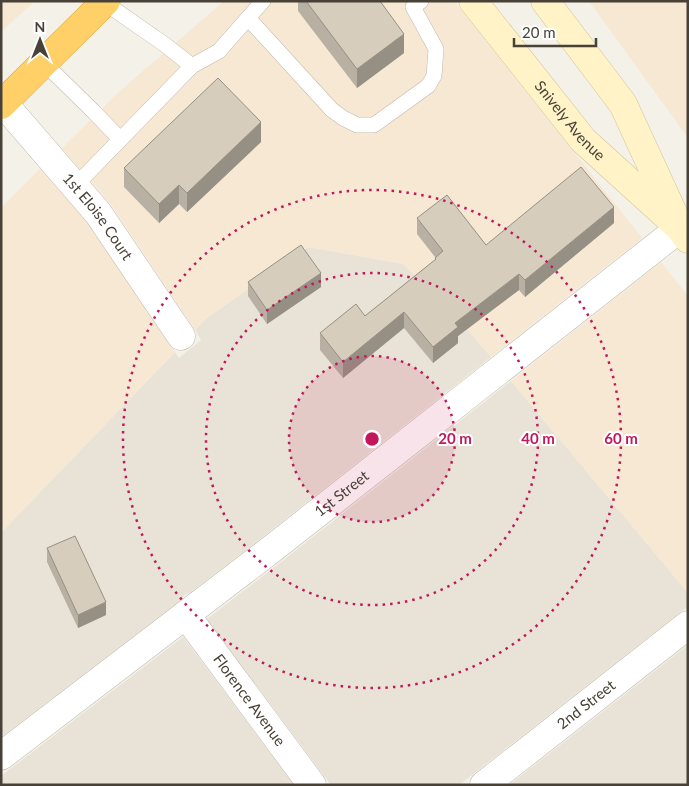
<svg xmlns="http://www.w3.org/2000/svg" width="689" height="786" viewBox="0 0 689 786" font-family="Lato,sans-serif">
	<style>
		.residential { fill: #e8e3d6 }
		.commercial { fill: #f6e8d3 }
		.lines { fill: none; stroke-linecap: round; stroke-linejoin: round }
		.lane-casing { stroke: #c0b9ab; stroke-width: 16 }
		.street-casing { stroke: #c0b9ab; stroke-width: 29 }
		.secondary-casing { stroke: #d5c598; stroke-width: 29 }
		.highway-casing { stroke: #dfa537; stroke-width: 29 }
		.lane { stroke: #fff; stroke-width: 15 }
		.street { stroke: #fff; stroke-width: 28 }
		.secondary { stroke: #fff3c7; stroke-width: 28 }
		.highway { stroke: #ffd068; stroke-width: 28 }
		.wall { fill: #b8b0a3 }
		.shaded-wall { fill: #969084 }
		.building { fill: #d6cdbd; stroke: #969084 }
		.ring { fill: none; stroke: #c2185b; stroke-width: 2.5; stroke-dasharray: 2.5 5 }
		.labels { text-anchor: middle; stroke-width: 4; stroke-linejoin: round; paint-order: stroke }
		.street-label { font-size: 15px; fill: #484137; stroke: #fff }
		.centre { fill: #c2185b; stroke: #fff; stroke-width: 2.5 }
		.ring-label { font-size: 15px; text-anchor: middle; font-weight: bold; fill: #c2185b; stroke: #fff; stroke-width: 4; stroke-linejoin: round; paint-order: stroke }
	</style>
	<rect width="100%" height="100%" fill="#f4f1e8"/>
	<path class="residential" d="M 308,247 L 403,264 L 453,313 L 491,357 L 265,535 L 188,594 L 187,593 L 177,603 L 1,737 L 1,533 L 175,352 L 179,358 L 201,340 L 195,330 L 207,318 Z
		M 511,381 L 688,593 L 688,606 L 459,785 L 331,785 L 207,619 L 281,562 Z
		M 183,637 L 294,785 L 1,785 L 1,776 Z
		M 688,645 L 688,785 L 509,785 Z"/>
	<path class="commercial" d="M 1,1 L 35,1 L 1,32 Z
		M 224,1 L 454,1 L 642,238 L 491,357 L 453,313 L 403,264 L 308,247 L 207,318 L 195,330 L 110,203 L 62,148 L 120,91 Z
		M 589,1 L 688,1 L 688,138 Z
		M 40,169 L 88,223 L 175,352 L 1,533 L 1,208 Z
		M 661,262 L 688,296 L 688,593 L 511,381 Z"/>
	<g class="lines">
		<g class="lane-casing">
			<path id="lane" d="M 105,3 L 164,44 L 192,66
				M 248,18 L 263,1
				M 44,63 L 93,111 L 120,139
				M 75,186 L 192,66 L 219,51 L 248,18 L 332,110 L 343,118 L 357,125 L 374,125 L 428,86 L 434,76 L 436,49 L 413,7 L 421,1"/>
		</g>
		<g class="street-casing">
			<g id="street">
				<path id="s1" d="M 3,103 L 98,213 L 181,336"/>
				<path id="s2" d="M 186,615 L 312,785"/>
				<path id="s3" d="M 1,756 L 273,548 L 680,228"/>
				<path id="s4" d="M 484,785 L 688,625"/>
			</g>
		</g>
		<g class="secondary-casing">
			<g id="secondary">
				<path id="s5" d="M 473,1 L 583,140 L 680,228 L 688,239"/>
				<path d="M 545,1 L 623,104 L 675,217"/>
			</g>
		</g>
		<g class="highway-casing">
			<path id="highway" d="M 1,105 L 106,1"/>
		</g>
		<use href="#lane" class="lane"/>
		<use href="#street" class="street"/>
		<use href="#secondary" class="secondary"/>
		<use href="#highway" class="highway"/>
	</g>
	<path class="wall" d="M 298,1 L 380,1 L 404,53 L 357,88 L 298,11 Z
		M 261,142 L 187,212 L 179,204 L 159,223 L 124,187 L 124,168 Z
		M 417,218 L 486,245 L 614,223 L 525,297 L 519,290 L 458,336 L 458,343 L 433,363 L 404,328 L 343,378 L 320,350 L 320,333 L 365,316 L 435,260 L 435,257 L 417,234 Z
		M 248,282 L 321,287 L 267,324 L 248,296 Z
		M 47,548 L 106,615 L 78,628 L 47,562 Z"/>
	<path class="shaded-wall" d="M 404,34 L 404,53 L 357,88 L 357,69 Z
		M 261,122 L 261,142 L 187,212 L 187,193 Z
		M 179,185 L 179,204 L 159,223 L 159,204 Z
		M 614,207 L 614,223 L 525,297 L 525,280 Z
		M 321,273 L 321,287 L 267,324 L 267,310 Z
		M 519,274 L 519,290 L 458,336 L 458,343 L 433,363 L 433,347 L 455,323 Z
		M 404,312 L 404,328 L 343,378 L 343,362 Z
		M 106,602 L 106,615 L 78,628 L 78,615 Z"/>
	<path class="building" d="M 306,1 L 380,1 L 404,34 L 357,69 Z
		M 218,78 L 261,122 L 187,193 L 179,185 L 159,204 L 124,168 Z
		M 581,167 L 614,207 L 525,280 L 519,274 L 455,323 L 458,327 L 433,347 L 404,312 L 343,362 L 320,333 L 356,304 L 365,316 L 436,259 L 435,258 L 443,251 L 417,218 L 447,195 L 486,245 Z
		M 301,245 L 321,273 L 267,310 L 248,282 Z
		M 75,536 L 106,602 L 78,615 L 47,548 Z"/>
	<circle cx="372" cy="439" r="83" fill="#c2185b" fill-opacity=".12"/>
	<g class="ring">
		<circle cx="372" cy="439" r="83"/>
		<circle cx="372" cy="439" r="166"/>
		<circle cx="372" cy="439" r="249"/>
	</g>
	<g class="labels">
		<g class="street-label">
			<text dy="5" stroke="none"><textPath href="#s5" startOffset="154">Snively Avenue</textPath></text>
			<text dy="5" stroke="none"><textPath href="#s1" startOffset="148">1st Eloise Court</textPath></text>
			<text dy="5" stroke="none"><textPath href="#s3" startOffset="430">1st Street</textPath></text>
			<text dy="5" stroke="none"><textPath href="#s2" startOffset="106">Florence Avenue</textPath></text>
			<text dy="5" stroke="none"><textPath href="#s4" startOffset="130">2nd Street</textPath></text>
		</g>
	</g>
	<circle cx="372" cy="439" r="8" class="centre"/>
	<g class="ring-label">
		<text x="455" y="444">20 m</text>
		<text x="538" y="444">40 m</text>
		<text x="621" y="444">60 m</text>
	</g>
	<rect width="689" height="786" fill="none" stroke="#484137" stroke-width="5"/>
	<g transform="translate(40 40)" stroke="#ffffff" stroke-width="4" paint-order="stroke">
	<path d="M0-4L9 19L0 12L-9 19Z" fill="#484137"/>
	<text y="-8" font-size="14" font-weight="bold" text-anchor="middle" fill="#484137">N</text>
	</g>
	<path d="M514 38v8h82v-8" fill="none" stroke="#484137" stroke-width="2.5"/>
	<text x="522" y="38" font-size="15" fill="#484137" stroke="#ffffff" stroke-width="4" paint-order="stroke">20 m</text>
</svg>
